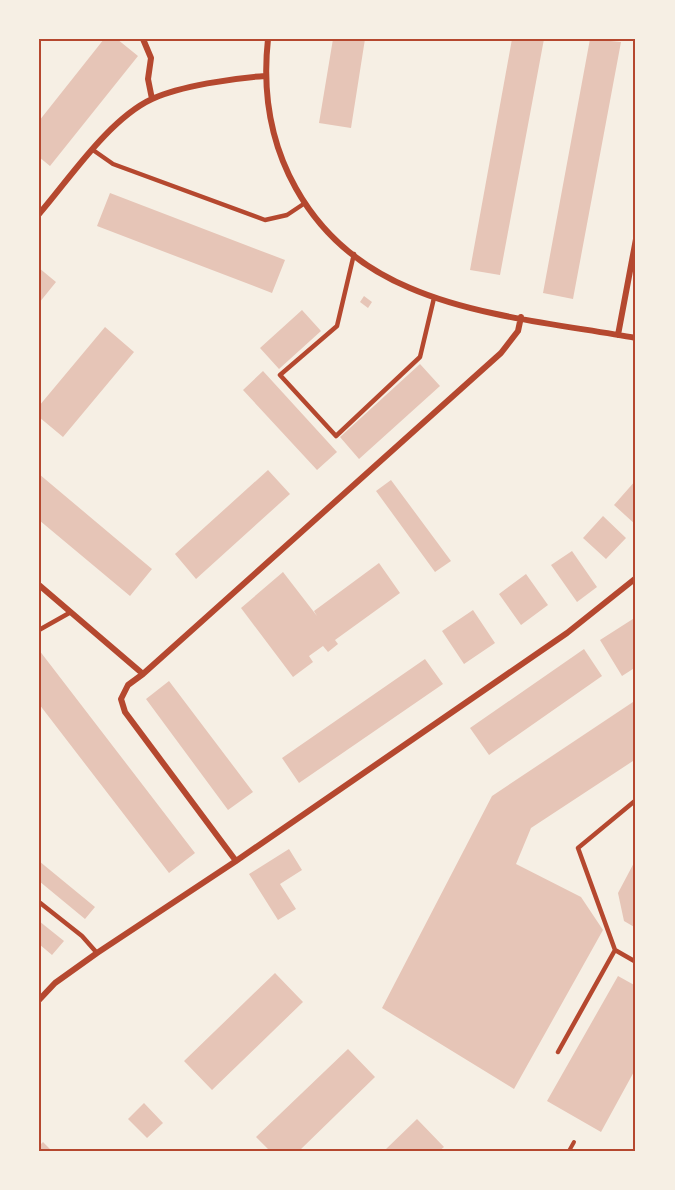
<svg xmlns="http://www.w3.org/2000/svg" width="675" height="1190" viewBox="0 0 675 1190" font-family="'Fira Sans',sans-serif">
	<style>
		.building { fill: #e6c5b7 }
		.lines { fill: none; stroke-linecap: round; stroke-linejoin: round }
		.path { stroke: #b5482f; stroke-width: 4 }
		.service { stroke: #b5482f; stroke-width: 4.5 }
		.minor { stroke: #b5482f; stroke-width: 6 }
		.neatline { fill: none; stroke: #b5482f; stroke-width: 2 }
	</style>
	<rect width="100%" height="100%" fill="#f6efe4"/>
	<path class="building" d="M 104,39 L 117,39 L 138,56 L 50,166 L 39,157 L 39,121 Z
		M 333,39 L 365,39 L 351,128 L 319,123 Z
		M 512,39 L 544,39 L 500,275 L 470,270 Z
		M 590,39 L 621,42 L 573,299 L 543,293 Z
		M 110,193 L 285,260 L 272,293 L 97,226 Z
		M 39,268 L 56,282 L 39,303 Z
		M 364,296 L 372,302 L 368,308 L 360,302 Z
		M 302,310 L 321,331 L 279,369 L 260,348 Z
		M 105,327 L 134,352 L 63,437 L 39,417 L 39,406 Z
		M 420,364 L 440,386 L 359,459 L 340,437 Z
		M 263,371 L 337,452 L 317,470 L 243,390 Z
		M 268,470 L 290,494 L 196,579 L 175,554 Z
		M 39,474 L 152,569 L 130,596 L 39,520 Z
		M 391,480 L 451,561 L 435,572 L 376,491 Z
		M 636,480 L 636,525 L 614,505 Z
		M 603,516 L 626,538 L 606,559 L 583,538 Z
		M 572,551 L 597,587 L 577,602 L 551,565 Z
		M 379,563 L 400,593 L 335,640 L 338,644 L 328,652 L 323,646 L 309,656 L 313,662 L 293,677 L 241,608 L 283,572 L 317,616 L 314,611 Z
		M 526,574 L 548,605 L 521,625 L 499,594 Z
		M 473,610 L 495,643 L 464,664 L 442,631 Z
		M 636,617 L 636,667 L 622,676 L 600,640 Z
		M 584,649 L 602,676 L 489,755 L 470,728 Z
		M 39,650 L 195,853 L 169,873 L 39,704 Z
		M 425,659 L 443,684 L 299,783 L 282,758 Z
		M 169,681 L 253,792 L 228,810 L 146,699 Z
		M 636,700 L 636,759 L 531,828 L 516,864 L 581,897 L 603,930 L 514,1089 L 382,1008 L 492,796 Z
		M 289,849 L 302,870 L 280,884 L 296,909 L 278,920 L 249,874 Z
		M 636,859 L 636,928 L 624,921 L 618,893 Z
		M 39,861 L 95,907 L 85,919 L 39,881 Z
		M 39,921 L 64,941 L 52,955 L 39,944 Z
		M 275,973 L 303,1002 L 212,1090 L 184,1061 Z
		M 618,976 L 636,986 L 636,1068 L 601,1132 L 547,1101 Z
		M 348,1049 L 375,1077 L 299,1151 L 270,1151 L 256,1137 Z
		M 144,1103 L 163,1123 L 147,1138 L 128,1119 Z
		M 417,1119 L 444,1147 L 439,1151 L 384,1151 Z
		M 43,1142 L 52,1151 L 39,1151 L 39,1146 Z"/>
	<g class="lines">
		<path class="path" d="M 569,1151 L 574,1142"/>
		<path class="service" d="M 93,150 L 113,164 L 265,220 L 287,215 L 305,203
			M 354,254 L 337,326 L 280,375 L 336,436 L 420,357 L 434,298
			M 39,630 L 71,612
			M 636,800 L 578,848 L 615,950 L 636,962
			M 39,902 L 82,936 L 97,953
			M 558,1052 L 615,950"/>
		<path class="minor" d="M 143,39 L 151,58 L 148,79 L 152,99
			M 268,39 C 256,148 307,245 410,288 C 477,317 564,325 636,338
			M 39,214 C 70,178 109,119 152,99 C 180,86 234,78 265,76
			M 618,335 L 636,239
			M 39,585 L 143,674 L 128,685 L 121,699 L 125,712 L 236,861
			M 143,674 L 501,353 L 518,331 L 521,317
			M 39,1000 L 55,983 L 97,953 L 236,861 L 567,633 L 636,578"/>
	</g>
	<rect width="675" height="1190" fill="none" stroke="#f6efe4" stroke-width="81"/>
	<rect x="40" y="40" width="594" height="1110" class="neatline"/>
</svg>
